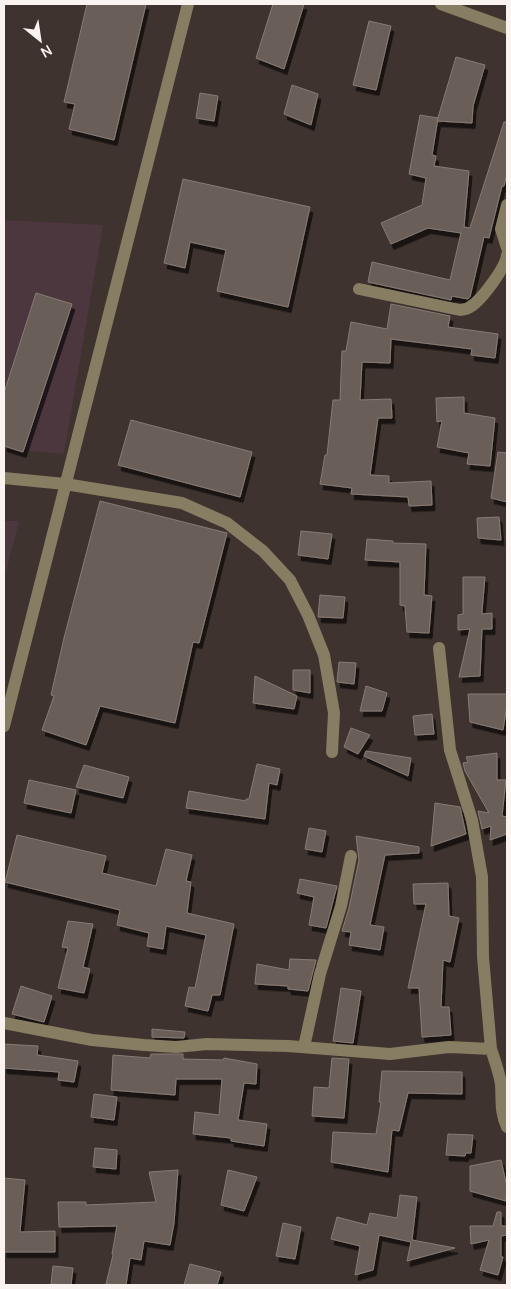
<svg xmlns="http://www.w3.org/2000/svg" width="511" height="1289" viewBox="0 0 511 1289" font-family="Manrope,sans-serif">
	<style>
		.industrial { fill: #4b373d }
		.building { fill: #6a5e58; stroke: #877b75; filter: url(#shadow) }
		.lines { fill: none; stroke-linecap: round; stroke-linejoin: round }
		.minor { stroke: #867d62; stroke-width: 12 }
	</style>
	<defs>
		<filter id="shadow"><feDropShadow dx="3" dy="5.5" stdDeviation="0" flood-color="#0009"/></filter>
	</defs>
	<rect width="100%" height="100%" fill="#3e332e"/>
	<path class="industrial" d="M 4,220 L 103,225 L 64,454 L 4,449 Z
		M 4,521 L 19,521 L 4,580 Z"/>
	<path class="building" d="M 87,4 L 146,4 L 114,140 L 69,129 L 75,104 L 64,102 Z
		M 273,4 L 304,4 L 284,69 L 256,58 Z
		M 369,21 L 391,26 L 376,90 L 353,85 Z
		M 456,57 L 485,65 L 473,106 L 472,123 L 437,121 Z
		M 292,85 L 318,94 L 311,125 L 284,114 Z
		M 200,93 L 218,96 L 214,121 L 196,118 Z
		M 420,115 L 438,118 L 432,155 L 436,156 L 434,166 L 469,171 L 464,227 L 470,228 L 504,122 L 507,122 L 507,174 L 504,186 L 502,186 L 489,238 L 484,237 L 470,297 L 468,299 L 452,296 L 451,300 L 368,282 L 372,262 L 450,280 L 461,233 L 428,228 L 391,244 L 381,223 L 422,205 L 426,178 L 409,174 Z
		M 183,179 L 310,207 L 288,307 L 217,291 L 226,250 L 190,242 L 185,268 L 164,263 Z
		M 36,293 L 72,304 L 23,452 L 4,446 L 4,393 Z
		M 391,304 L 450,316 L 448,327 L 498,334 L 495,358 L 471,355 L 472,349 L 391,339 L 390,363 L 362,362 L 360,400 L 391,399 L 392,418 L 378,418 L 370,475 L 389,476 L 389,483 L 431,481 L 432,505 L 409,506 L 408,497 L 351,494 L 352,488 L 320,484 L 325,455 L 327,455 L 333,400 L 340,400 L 342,351 L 346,351 L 351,322 L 387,329 Z
		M 464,397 L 464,413 L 495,418 L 490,466 L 467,464 L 469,453 L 437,447 L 442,421 L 437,422 L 436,398 Z
		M 131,420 L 252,452 L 240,497 L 118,465 Z
		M 498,452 L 507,453 L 507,502 L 491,498 Z
		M 100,501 L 227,533 L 199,643 L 193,642 L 175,723 L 100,706 L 86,745 L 42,730 L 54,696 L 51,695 L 64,638 Z
		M 499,517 L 501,540 L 478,538 L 477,518 Z
		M 301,531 L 332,534 L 328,559 L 298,555 Z
		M 367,539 L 393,541 L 393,543 L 426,544 L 424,595 L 432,596 L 429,633 L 407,632 L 405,606 L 400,605 L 400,562 L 365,560 Z
		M 463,577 L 485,577 L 482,611 L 482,614 L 492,613 L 492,629 L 482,629 L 480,676 L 459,677 L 470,629 L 458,630 L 458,615 L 463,614 Z
		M 320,595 L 345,597 L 343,618 L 318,617 Z
		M 339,662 L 356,663 L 354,684 L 337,682 Z
		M 293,670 L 310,670 L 310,693 L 293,690 Z
		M 255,676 L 297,696 L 294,709 L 253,703 Z
		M 366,686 L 387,693 L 382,711 L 360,711 Z
		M 468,694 L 507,694 L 507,705 L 503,730 L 470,722 Z
		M 432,714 L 434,734 L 415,735 L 413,716 Z
		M 351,728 L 370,735 L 358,754 L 344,747 Z
		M 366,751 L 411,758 L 408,776 L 364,756 Z
		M 497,753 L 497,780 L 506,780 L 502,816 L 507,817 L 507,834 L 490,840 L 491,826 L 482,829 L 478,811 L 489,813 L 465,771 L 463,763 L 468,762 L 466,757 Z
		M 257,764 L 280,769 L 277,785 L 269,783 L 265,819 L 186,808 L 189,791 L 246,801 L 246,799 L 249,799 Z
		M 84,765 L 129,777 L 123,798 L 76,787 Z
		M 29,780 L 76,790 L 71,813 L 24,803 Z
		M 435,803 L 460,807 L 466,834 L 431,846 Z
		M 309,828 L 326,831 L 322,852 L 305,849 Z
		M 17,835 L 106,856 L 102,873 L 156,886 L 166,849 L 192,855 L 186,881 L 191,882 L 187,913 L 234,924 L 220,995 L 212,995 L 208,1011 L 185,1006 L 189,987 L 195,988 L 206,935 L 166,926 L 163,949 L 147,946 L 149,933 L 117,925 L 120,910 L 5,882 Z
		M 356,836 L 419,847 L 419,853 L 385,855 L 370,925 L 384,927 L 380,950 L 349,945 L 351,932 L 342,931 L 349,908 L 359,860 Z
		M 300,879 L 337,886 L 326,928 L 309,925 L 314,897 L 297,893 Z
		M 448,883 L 449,916 L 459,918 L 450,962 L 443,960 L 441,1007 L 449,1007 L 451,1035 L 422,1037 L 419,988 L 408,988 L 426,904 L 414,904 L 413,884 Z
		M 68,921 L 93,924 L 83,967 L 90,969 L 84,993 L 58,988 L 68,948 L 62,947 Z
		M 290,959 L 316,960 L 308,991 L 288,989 L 288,986 L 255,984 L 257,964 L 289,970 Z
		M 21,986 L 52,996 L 44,1022 L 12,1014 Z
		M 341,988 L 361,991 L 353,1043 L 333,1041 Z
		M 152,1029 L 185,1032 L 184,1038 L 152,1037 Z
		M 4,1044 L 38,1046 L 37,1055 L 78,1061 L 74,1082 L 58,1080 L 59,1072 L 4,1068 Z
		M 151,1054 L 183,1054 L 183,1059 L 223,1060 L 224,1058 L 257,1064 L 256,1084 L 244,1083 L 238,1120 L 267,1124 L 264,1146 L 231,1141 L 231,1138 L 193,1134 L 195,1112 L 219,1115 L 222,1079 L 176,1079 L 175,1095 L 111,1090 L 113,1055 L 150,1058 Z
		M 332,1058 L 349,1059 L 344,1118 L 312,1116 L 314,1087 L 329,1088 Z
		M 382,1071 L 462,1072 L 462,1094 L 408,1093 L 399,1131 L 392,1130 L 388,1172 L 331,1162 L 333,1132 L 376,1134 L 381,1102 L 379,1102 Z
		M 94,1094 L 117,1097 L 114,1120 L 91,1117 Z
		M 448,1134 L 473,1135 L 471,1153 L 466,1153 L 465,1156 L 446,1155 Z
		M 95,1148 L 117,1150 L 116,1169 L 93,1167 Z
		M 501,1160 L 507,1187 L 506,1201 L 470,1191 L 470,1166 Z
		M 178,1170 L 174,1223 L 170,1245 L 144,1241 L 141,1260 L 130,1258 L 126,1285 L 106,1284 L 113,1255 L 112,1254 L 117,1226 L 59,1227 L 58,1202 L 86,1202 L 86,1205 L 156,1202 L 149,1172 Z
		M 228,1170 L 257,1177 L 244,1211 L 221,1205 Z
		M 4,1178 L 25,1180 L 20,1232 L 55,1231 L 55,1252 L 4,1252 Z
		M 400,1195 L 417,1197 L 412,1240 L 455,1248 L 407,1261 L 411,1242 L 379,1235 L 373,1270 L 355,1275 L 360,1246 L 331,1239 L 337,1217 L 367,1225 L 370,1213 L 397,1218 Z
		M 497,1212 L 501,1212 L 501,1226 L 507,1226 L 507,1235 L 501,1236 L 501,1256 L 503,1257 L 498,1275 L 480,1270 L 489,1240 L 471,1244 L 470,1226 L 493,1226 Z
		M 283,1223 L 301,1227 L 295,1259 L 276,1256 Z
		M 190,1264 L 221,1272 L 217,1285 L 184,1285 Z
		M 53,1266 L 73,1268 L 71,1285 L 51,1284 Z"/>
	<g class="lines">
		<path class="minor" d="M 441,4 L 507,28
			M 507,205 L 501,229 L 507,248
			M 359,289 L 460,310 C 461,310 467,309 468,308 C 480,303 506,267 507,255
			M 4,478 L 65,484 L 182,503 L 227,523 L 263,551 L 290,580 L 308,615 L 324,655 L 334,713 L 332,752
			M 439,648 L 450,750 L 472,820 L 482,877 L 483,957 L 491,1049
			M 4,726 L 188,4
			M 4,1023 L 92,1040 L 144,1045 L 176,1047 L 207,1044 L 288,1046 L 390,1054 L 449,1047 L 491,1049 C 495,1061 499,1072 501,1084 C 502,1099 500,1113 507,1127
			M 304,1047 L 320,974 L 341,906 L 351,856"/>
	</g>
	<rect width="511" height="1289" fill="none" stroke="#faf3f0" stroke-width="10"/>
	<g transform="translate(40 40) rotate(150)" stroke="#3e332e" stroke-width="4" paint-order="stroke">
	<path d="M0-4L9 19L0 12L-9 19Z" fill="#faf3f0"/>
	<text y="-8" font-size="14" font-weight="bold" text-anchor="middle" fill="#faf3f0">N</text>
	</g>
</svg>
